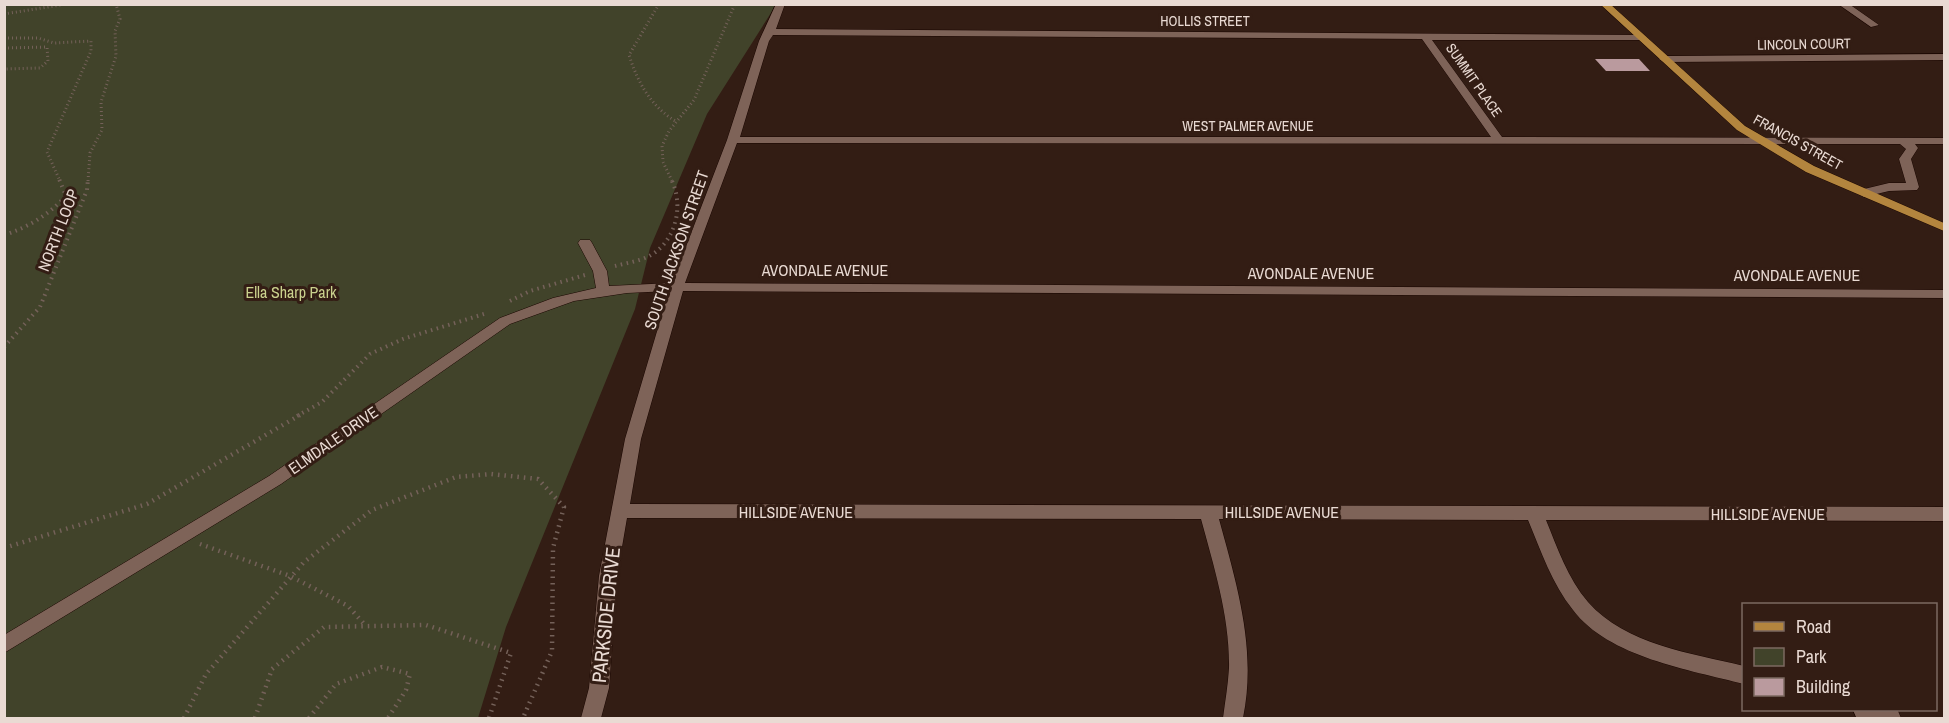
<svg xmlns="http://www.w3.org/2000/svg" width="1949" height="723" viewBox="0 0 1949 723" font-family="'Archivo Narrow',sans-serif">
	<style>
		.green { fill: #41432a }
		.building { fill: #ba9a9e }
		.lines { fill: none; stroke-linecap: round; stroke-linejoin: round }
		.minor-casing { stroke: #1a0601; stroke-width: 1 }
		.major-casing { stroke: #1a0601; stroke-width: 1 }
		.path-far2 { stroke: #746159; stroke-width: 3; stroke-dasharray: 1 3; stroke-linecap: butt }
		.path-far1 { stroke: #746159; stroke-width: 4; stroke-dasharray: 1.5 4.5; stroke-linecap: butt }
		.path { stroke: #746159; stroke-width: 4.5; stroke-dasharray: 1.5 5; stroke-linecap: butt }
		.minor { fill: #7e6358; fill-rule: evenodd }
		.major { fill: #b3853e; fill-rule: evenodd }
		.labels { text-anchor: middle; stroke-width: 6; stroke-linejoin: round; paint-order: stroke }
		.far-street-label { font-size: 14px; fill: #e9dad3; stroke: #331d14 }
		.street-label { font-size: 16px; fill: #e9dad3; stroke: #331d14 }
		.park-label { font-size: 16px; fill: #cad18d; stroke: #331d14 }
		.near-street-label { font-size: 20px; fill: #e9dad3; stroke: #331d14 }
	</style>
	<rect width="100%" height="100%" fill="#331d14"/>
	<path class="green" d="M 4,5 L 776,5 L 707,114 L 650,248 L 635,309 L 506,627 L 478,718 L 5,718 Z"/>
	<path class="building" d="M 1595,59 L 1639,59 L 1650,71 L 1606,71 Z"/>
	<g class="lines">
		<g class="minor-casing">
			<path id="minor" d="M 776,4 L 785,4 L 776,29 L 1640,35 L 1643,36 L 1643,40 L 1432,40 L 1502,137 L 1944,138 L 1944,144 L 1915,144 L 1918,148 L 1911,159 L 1919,187 L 1917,190 L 1889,191 L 1864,197 L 1858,193 L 1860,190 L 1889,183 L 1906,183 L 1899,159 L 1906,149 L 1900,144 L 737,143 L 685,283 L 1944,290 L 1944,298 L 683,291 L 641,439 L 630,504 L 1944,507 L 1944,521 L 1546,520 C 1557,547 1568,579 1588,602 C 1626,645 1691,653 1744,666 L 1744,684 C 1690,670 1608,657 1573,610 C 1552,584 1541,551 1528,520 L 1219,519 C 1237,585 1257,650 1243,718 L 1223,718 C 1225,702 1228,685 1229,668 C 1230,618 1214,567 1201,519 L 627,518 L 617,576 L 609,688 L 601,718 L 581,718 L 589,688 L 599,576 L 625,439 L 669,291 L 627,293 L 574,301 L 510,324 L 281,484 L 4,653 L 4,635 L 269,476 L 500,318 L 553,298 L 596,288 L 593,271 L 578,243 L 580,240 L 590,240 L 592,243 L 607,271 L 609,286 L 672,283 L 727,140 L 759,41 ZM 773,35 L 1422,39 L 1491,137 L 740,137 L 769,41 Z
				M 1838,4 L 1849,4 L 1879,25 L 1871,27 Z
				M 1944,54 L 1944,60 L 1664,62 L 1659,59 L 1664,56 Z
				M 1853,710 L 1894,710 L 1898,711 L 1901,718 L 1861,718 L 1856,717 Z"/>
		</g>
		<g class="major-casing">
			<path id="major" d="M 1600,4 L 1610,4 L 1745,126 L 1814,166 L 1944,223 L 1944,231 L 1806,172 L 1737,130 Z"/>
		</g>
		<path class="path-far2" d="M 659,4 L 629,55 C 638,83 651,107 677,122
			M 4,14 L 67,4
			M 4,38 L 38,38 L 54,43 L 91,41 L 91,51 L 47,152 L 60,181
			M 4,48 L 47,47 L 48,61 L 40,68 L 4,69
			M 88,181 L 90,153 L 102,130 L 101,102 L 116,56 L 115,31 L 120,19 L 116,4
			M 672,181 L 663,162 L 662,146 L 669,131 L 694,100 L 735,4"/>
		<path class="path-far1" d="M 4,235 C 29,227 48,215 66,196 L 59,179
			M 615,266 C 626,263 641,261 651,255 C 677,240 684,204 671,179
			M 510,301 L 530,291 L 585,275
			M 4,347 L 40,307 L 87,190 L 88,179
			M 297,416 L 322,402 L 370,354 L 403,339 L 484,314"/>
		<path class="path" d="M 200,544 L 290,576 L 348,606 L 366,626
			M 4,548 L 147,504 L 300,415
			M 184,718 L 206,674 L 304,562 L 372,510 L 456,477 L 491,474 L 538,479 L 564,507 L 553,548 L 552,651 L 523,718
			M 255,718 L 272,669 L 324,627 L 426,625 L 511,653 L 489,718
			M 309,718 L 336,684 L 382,667 L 410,674 L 406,690 L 388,718"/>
		<use href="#minor" class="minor"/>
		<use href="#major" class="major"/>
	</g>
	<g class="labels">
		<g class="far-street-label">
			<text x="1205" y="26">HOLLIS STREET</text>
			<text transform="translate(1804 44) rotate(-1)" y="5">LINCOLN COURT</text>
			<text transform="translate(1474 80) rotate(55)" y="5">SUMMIT PLACE</text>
			<text x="1248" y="131">WEST PALMER AVENUE</text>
			<text transform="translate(1798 142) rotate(29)" y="5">FRANCIS STREET</text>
		</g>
		<g class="street-label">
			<text transform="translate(58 230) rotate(-69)" y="6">NORTH LOOP</text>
			<text transform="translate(676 250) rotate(-71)" y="6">SOUTH JACKSON STREET</text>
			<text x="825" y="276">AVONDALE AVENUE</text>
			<text x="1311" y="279">AVONDALE AVENUE</text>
			<text x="1797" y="281">AVONDALE AVENUE</text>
			<text transform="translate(333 440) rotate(-35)" y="6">ELMDALE DRIVE</text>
			<text x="796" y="518">HILLSIDE AVENUE</text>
			<text x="1282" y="518">HILLSIDE AVENUE</text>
			<text x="1768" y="520">HILLSIDE AVENUE</text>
		</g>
		<g class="park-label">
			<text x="291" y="298">Ella Sharp Park</text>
		</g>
		<g class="near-street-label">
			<text transform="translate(606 615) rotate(-84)" y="7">PARKSIDE DRIVE</text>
		</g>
	</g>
	<rect width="1949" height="723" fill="none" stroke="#e9dad3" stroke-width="12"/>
	<rect x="1742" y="603" width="195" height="108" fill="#331d14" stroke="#7c6960" stroke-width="1.5"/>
	<rect x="1754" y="622" width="30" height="9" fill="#b3853e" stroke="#7c6960" stroke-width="1.5"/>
	<text x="1796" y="633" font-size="18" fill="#e9dad3">Road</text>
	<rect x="1754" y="648" width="30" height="18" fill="#41432a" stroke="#7c6960" stroke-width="1.5"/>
	<text x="1796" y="663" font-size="18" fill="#e9dad3">Park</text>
	<rect x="1754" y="678" width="30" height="18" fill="#ba9a9e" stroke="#7c6960" stroke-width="1.5"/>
	<text x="1796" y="693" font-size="18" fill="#e9dad3">Building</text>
</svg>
